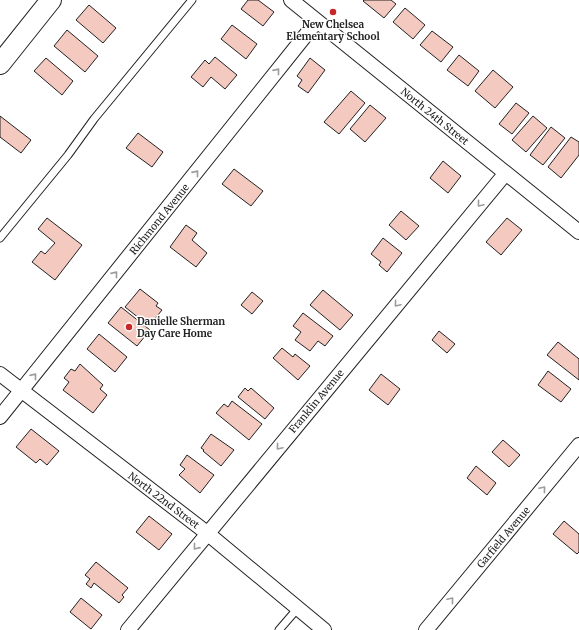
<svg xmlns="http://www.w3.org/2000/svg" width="579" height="630" viewBox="0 0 579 630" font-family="Merriweather,serif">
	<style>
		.building { fill: #f3c9c0; stroke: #222 }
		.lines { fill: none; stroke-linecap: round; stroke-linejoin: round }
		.lane-casing { stroke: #222; stroke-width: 9 }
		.street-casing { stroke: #222; stroke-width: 16 }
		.secondary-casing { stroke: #222; stroke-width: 22 }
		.lane { stroke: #fff; stroke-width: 7 }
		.street { stroke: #fff; stroke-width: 14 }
		.secondary { stroke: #fff; stroke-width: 20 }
		.oneway { stroke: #9c9c9c }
		.poi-dot { fill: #c62828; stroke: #fff; stroke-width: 1.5 }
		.labels { text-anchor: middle; stroke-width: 3; stroke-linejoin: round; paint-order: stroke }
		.poi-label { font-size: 10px; font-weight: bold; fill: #222; stroke: #fff }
		.street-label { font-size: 10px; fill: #222; stroke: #fff }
	</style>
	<rect width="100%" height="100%" fill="#fff"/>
	<path class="building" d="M 248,0 L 258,0 L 274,12 L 263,26 L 241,9 Z
		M 364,0 L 391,0 L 396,4 L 384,18 L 363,1 Z
		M 89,5 L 116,28 L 103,43 L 76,20 Z
		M 405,8 L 425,25 L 413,39 L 393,22 Z
		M 232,25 L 257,44 L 246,59 L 221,39 Z
		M 67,30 L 98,56 L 85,72 L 54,46 Z
		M 432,31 L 453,47 L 441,62 L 420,45 Z
		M 459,55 L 479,71 L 468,86 L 447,70 Z
		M 215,57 L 237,75 L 225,89 L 211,77 L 203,87 L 191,77 L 205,60 L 209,64 Z
		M 46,58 L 73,81 L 62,95 L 34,71 Z
		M 310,58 L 325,70 L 308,93 L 298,86 L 302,80 L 297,76 Z
		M 493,70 L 513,87 L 495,108 L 475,91 Z
		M 351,91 L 365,103 L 339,134 L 324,122 Z
		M 516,103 L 529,113 L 512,134 L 499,124 Z
		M 370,105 L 386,118 L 365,142 L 350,129 Z
		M 0,116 L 31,140 L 21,153 L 0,137 Z
		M 533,116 L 547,128 L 526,152 L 512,140 Z
		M 551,127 L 565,138 L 543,165 L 530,155 Z
		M 138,133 L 163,152 L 152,167 L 126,148 Z
		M 571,137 L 579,142 L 579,155 L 561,178 L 548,167 Z
		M 443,161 L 461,176 L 448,193 L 430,178 Z
		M 234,169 L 263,191 L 251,206 L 222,184 Z
		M 401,211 L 419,226 L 406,240 L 389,225 Z
		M 47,218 L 82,245 L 55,280 L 32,262 L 41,251 L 45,254 L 55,243 L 38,229 Z
		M 507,218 L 522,230 L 501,255 L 486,242 Z
		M 186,225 L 197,233 L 192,240 L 207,253 L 196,267 L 170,247 Z
		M 383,238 L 402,253 L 387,272 L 379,265 L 381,262 L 371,254 Z
		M 140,289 L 158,303 L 156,306 L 162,310 L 149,326 L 125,307 Z
		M 323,290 L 353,315 L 340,330 L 310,305 Z
		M 252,292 L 263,301 L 252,314 L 241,305 Z
		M 121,307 L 150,330 L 137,346 L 108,323 Z
		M 303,313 L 333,336 L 325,346 L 318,341 L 310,351 L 295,340 L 301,332 L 293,326 Z
		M 439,331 L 455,344 L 447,353 L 432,340 Z
		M 99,334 L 127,357 L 115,372 L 87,349 Z
		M 558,342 L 579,359 L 579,380 L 547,355 Z
		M 282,348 L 293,357 L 295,354 L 310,366 L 298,380 L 273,358 Z
		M 80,364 L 103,385 L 100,389 L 107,395 L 93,413 L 63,390 L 69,382 L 64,378 L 71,369 L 75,371 Z
		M 548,371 L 571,389 L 561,402 L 538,385 Z
		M 381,374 L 400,389 L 388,405 L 369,390 Z
		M 245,388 L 248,391 L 251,388 L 274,408 L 265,419 L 238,397 Z
		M 232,401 L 262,424 L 249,440 L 216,413 L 224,404 L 228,407 Z
		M 31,429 L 59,451 L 47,465 L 40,459 L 36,463 L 16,447 Z
		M 211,434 L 234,450 L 221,466 L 203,451 L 204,450 L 201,448 Z
		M 503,440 L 520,455 L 509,467 L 492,452 Z
		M 187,455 L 214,475 L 200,493 L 179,475 L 185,469 L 180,465 Z
		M 476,466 L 496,483 L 487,495 L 467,478 Z
		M 149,516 L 172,534 L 159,550 L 136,532 Z
		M 564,521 L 579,534 L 579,552 L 577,554 L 553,534 Z
		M 96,562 L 128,588 L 122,595 L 124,597 L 119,603 L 94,583 L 91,588 L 86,584 L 90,579 L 85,575 Z
		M 81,598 L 102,615 L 91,629 L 70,612 Z"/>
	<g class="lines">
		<g class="lane-casing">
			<path id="lane" d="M 0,238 L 68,155 L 94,119 L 192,0
				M 279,630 L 298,608"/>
		</g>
		<g class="street-casing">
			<path id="street" d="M 291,0 L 579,232
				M 0,374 L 207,533 L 324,630
				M 0,417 L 317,21
				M 128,630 L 505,174
				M 426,630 L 579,445"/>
		</g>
		<g class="secondary-casing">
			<path id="secondary" d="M 0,64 L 51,0"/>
		</g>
		<use href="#lane" class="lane"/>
		<use href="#street" class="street"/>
		<use href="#secondary" class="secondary"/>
	</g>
	<defs><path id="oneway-chevron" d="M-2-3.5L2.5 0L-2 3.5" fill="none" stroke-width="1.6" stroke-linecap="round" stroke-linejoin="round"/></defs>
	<g class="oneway">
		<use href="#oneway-chevron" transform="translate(277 71) rotate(-51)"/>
		<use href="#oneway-chevron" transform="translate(196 173) rotate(-51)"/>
		<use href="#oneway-chevron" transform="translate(480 204) rotate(130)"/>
		<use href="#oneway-chevron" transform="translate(115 274) rotate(-51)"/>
		<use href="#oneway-chevron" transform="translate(397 304) rotate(130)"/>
		<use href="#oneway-chevron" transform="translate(34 376) rotate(-51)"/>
		<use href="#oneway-chevron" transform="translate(279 447) rotate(130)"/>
		<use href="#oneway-chevron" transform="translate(543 489) rotate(-50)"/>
		<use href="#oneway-chevron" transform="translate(196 547) rotate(129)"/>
		<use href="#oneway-chevron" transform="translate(451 600) rotate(-50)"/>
	</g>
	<g class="poi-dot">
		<circle cx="333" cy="12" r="4"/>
		<circle cx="129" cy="327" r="4"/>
	</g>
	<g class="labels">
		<g class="poi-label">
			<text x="333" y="28">New Chelsea<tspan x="333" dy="12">Elementary School</tspan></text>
			<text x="137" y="325" text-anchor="start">Danielle Sherman<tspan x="137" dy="12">Day Care Home</tspan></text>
		</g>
		<g class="street-label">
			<text transform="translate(435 116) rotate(39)" y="4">North 24th Street</text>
			<text transform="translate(159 219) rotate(-51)" y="4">Richmond Avenue</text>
			<text transform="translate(316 401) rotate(-50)" y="4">Franklin Avenue</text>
			<text transform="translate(164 500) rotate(37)" y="4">North 22nd Street</text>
			<text transform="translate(503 537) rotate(-50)" y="4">Garfield Avenue</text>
		</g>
	</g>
</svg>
